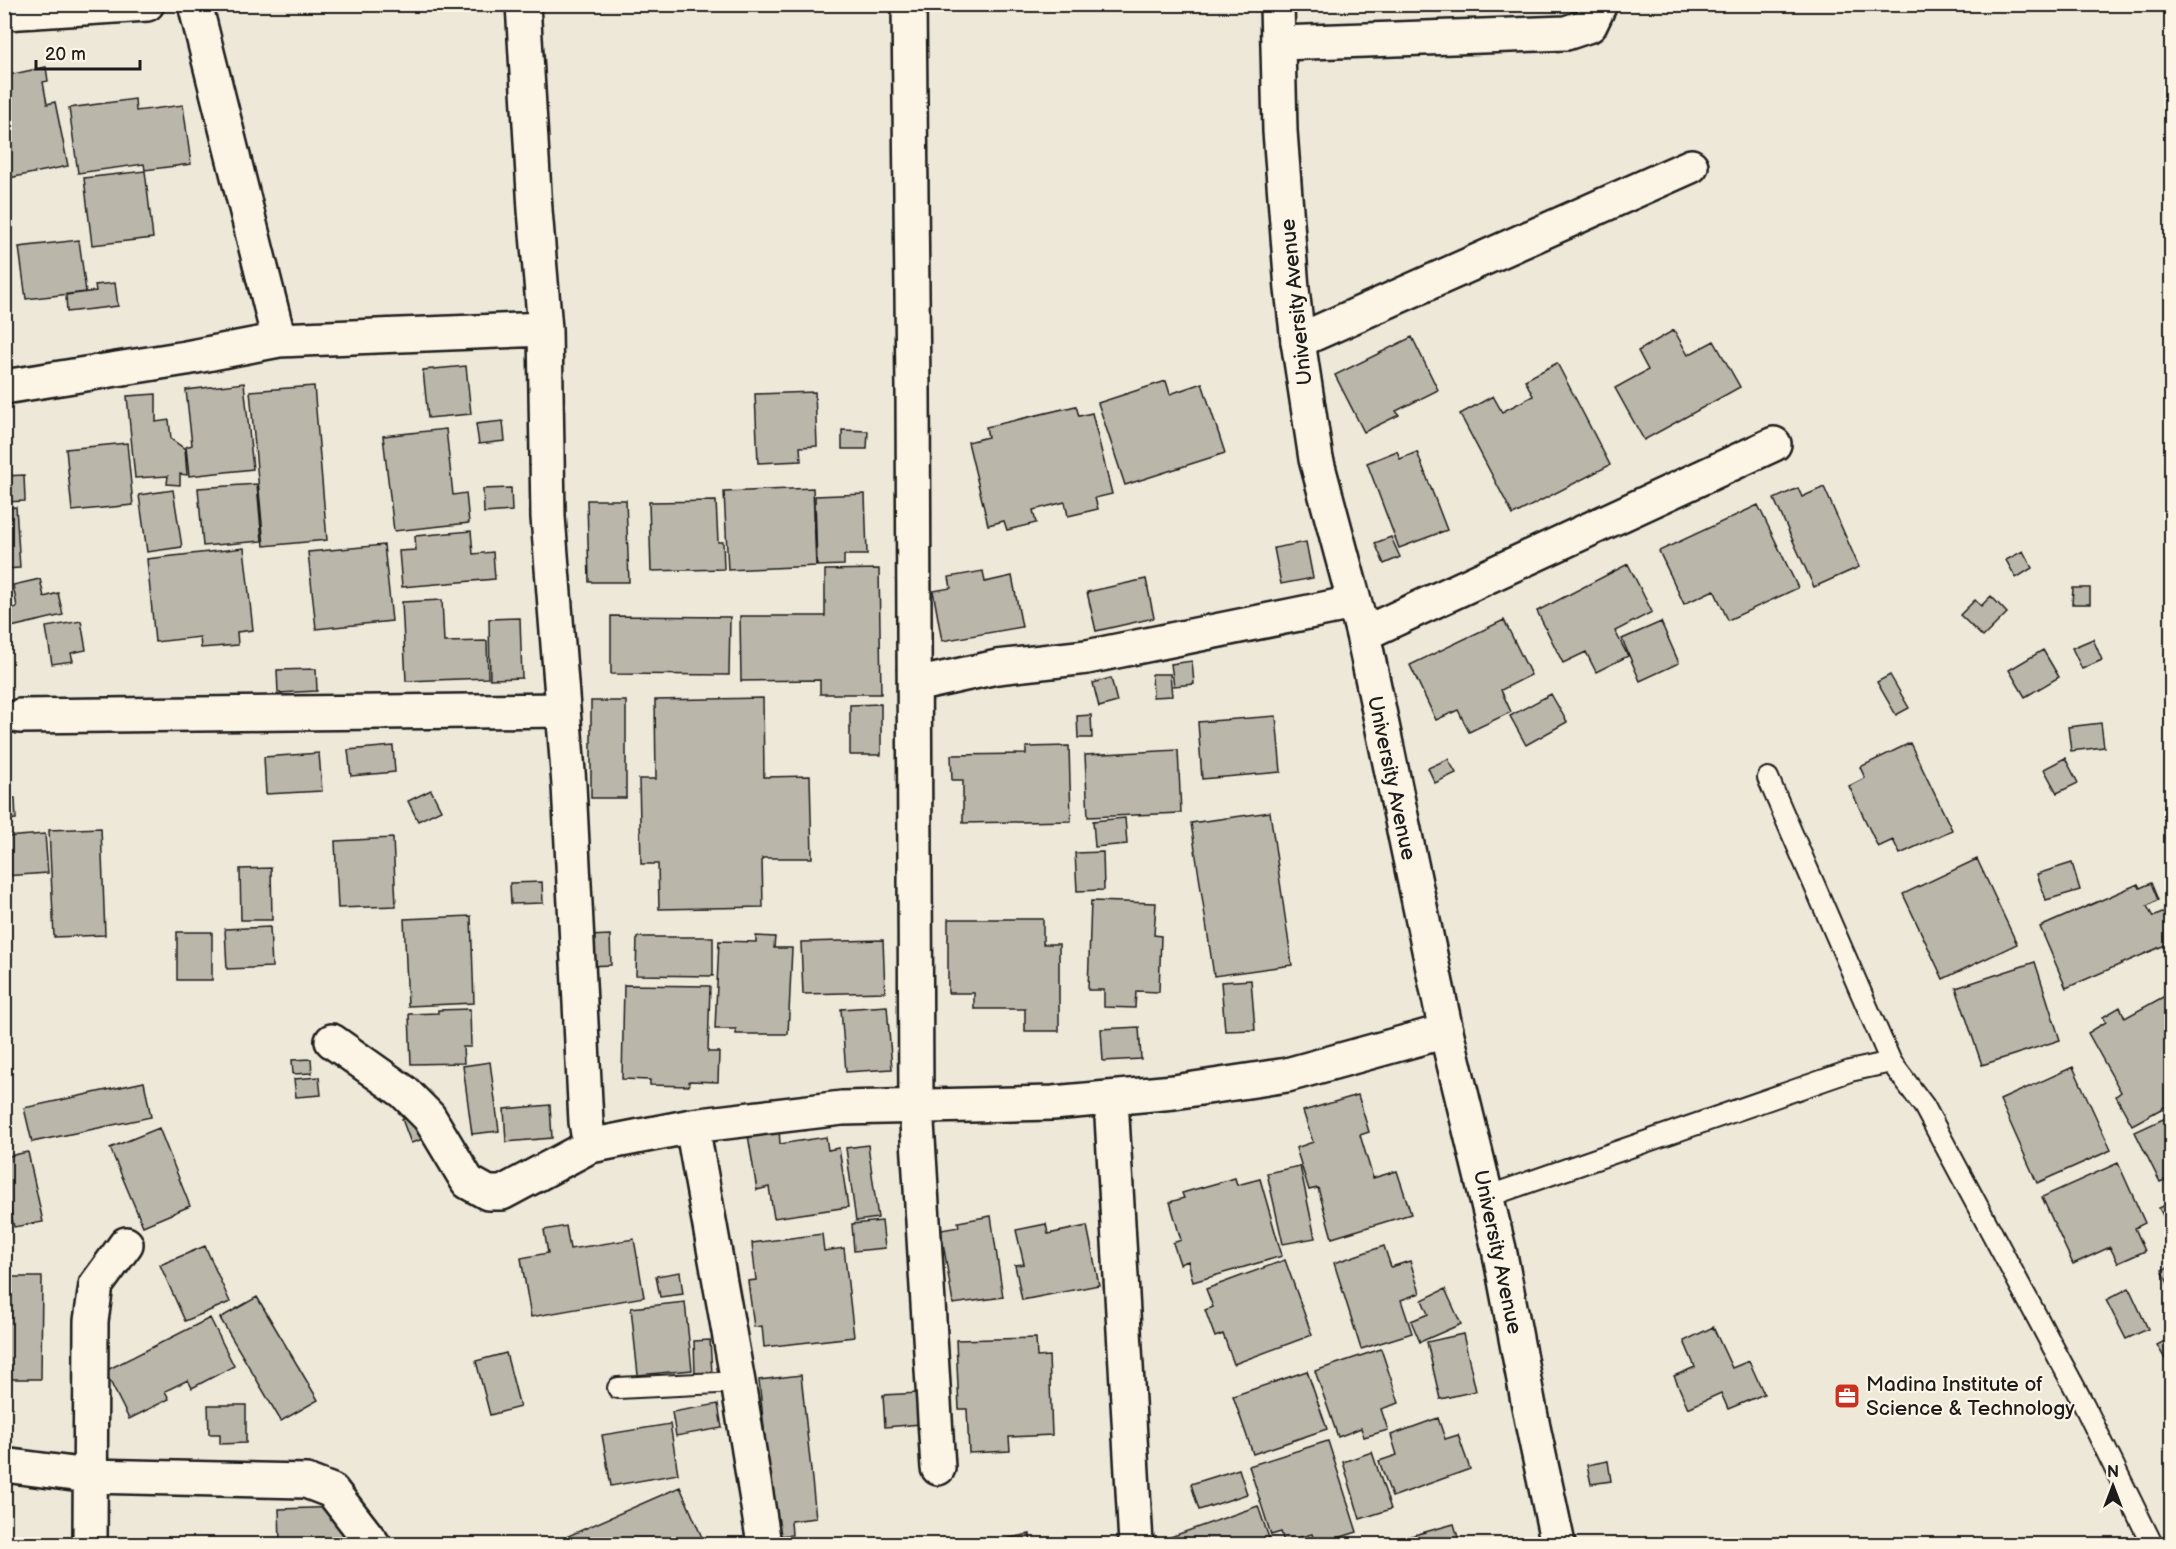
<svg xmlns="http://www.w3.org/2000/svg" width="2176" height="1549" viewBox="0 0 2176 1549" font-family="'Balsamiq Sans',sans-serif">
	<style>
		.building { fill: #bab6aa; stroke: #1c1c1c; stroke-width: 1.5 }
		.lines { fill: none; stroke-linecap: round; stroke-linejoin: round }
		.service-casing { stroke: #1c1c1c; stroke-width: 24 }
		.minor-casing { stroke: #1c1c1c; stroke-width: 38 }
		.tertiary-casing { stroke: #1c1c1c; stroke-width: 38 }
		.service { stroke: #fcf5e5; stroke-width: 20 }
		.minor { stroke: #fcf5e5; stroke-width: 33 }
		.tertiary { stroke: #fcf5e5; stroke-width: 33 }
		.labels { text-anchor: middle; stroke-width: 4.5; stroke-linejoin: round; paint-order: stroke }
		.street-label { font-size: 21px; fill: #1c1c1c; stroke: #fcf5e5 }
		.poi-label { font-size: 21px; fill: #1c1c1c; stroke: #fcf5e5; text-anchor: start }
	</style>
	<rect width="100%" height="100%" fill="#eee8d9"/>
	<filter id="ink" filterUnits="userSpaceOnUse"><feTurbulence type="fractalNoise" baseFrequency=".0167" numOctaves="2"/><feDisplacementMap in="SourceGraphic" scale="12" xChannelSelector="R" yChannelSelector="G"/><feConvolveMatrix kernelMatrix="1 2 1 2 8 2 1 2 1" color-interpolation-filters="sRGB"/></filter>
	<g filter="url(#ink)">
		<path class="building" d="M 46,67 L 48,81 L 43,82 L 47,104 L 55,102 L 68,166 L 4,179 L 4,107 L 10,106 L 4,76 Z
			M 135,99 L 136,111 L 183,105 L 191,164 L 145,170 L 144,164 L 78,173 L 69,108 Z
			M 145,171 L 153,238 L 92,245 L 84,178 Z
			M 79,240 L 86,292 L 26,299 L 19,247 Z
			M 115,283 L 118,306 L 67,312 L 66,295 L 96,291 L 95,285 Z
			M 1674,330 L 1688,355 L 1714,341 L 1740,387 L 1644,440 L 1615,388 L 1648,370 L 1638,351 Z
			M 1412,337 L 1438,390 L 1396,411 L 1399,415 L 1364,432 L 1335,375 Z
			M 1557,363 L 1610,465 L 1513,515 L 1460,414 L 1493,396 L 1502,412 L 1533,396 L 1525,380 Z
			M 466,366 L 471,414 L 428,418 L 423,370 Z
			M 1166,381 L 1170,394 L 1202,383 L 1225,453 L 1125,485 L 1098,403 Z
			M 244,383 L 253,469 L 189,476 L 186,447 L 192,445 L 186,390 Z
			M 314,386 L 327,540 L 264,546 L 250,391 Z
			M 815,392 L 817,446 L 800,447 L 801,461 L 758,463 L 755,394 Z
			M 156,394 L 156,422 L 169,420 L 171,439 L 185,449 L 187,475 L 180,474 L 180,485 L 167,484 L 168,476 L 135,478 L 127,396 Z
			M 1076,406 L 1079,416 L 1092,413 L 1112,494 L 1095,498 L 1098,509 L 1068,516 L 1065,502 L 1033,510 L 1036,523 L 1007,530 L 1004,521 L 988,525 L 968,442 L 988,437 L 986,427 Z
			M 503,421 L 505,441 L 479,444 L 476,424 Z
			M 446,429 L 453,495 L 466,493 L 469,523 L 394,531 L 383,436 Z
			M 842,430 L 868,431 L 867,449 L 842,449 Z
			M 127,443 L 133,505 L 72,511 L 66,449 Z
			M 1397,451 L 1400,459 L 1417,452 L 1447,530 L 1399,548 L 1367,463 Z
			M 24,475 L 25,501 L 4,502 L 4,476 Z
			M 257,484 L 262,541 L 203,546 L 198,488 Z
			M 1824,487 L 1859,567 L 1814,587 L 1774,499 L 1798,488 L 1802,497 Z
			M 511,488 L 512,511 L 484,513 L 483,489 Z
			M 813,488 L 816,566 L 728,570 L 724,492 Z
			M 173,490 L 182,547 L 147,552 L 139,495 Z
			M 865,494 L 867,555 L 844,555 L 844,565 L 817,566 L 815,496 Z
			M 587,500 L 626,500 L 629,582 L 589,582 Z
			M 716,501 L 718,542 L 723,542 L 724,569 L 651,571 L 649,502 Z
			M 1758,505 L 1798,588 L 1728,620 L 1714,590 L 1684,604 L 1659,551 Z
			M 16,507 L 20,568 L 4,569 L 4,508 Z
			M 471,531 L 473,554 L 493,552 L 495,579 L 402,587 L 399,551 L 416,550 L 415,536 Z
			M 1391,537 L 1400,557 L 1384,564 L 1375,543 Z
			M 1306,542 L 1313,578 L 1281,584 L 1274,548 Z
			M 384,545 L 392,621 L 316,629 L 308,552 Z
			M 244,548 L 253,630 L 237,632 L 238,645 L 201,648 L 200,637 L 155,642 L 147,559 Z
			M 2023,551 L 2032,568 L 2016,578 L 2006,560 Z
			M 1628,564 L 1652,612 L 1615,631 L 1628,656 L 1596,672 L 1586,652 L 1563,663 L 1537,611 Z
			M 879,569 L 881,694 L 820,694 L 820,680 L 741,681 L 740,616 L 825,616 L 825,570 Z
			M 983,571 L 985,582 L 1012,576 L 1022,627 L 942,641 L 933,591 L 951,588 L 949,577 Z
			M 40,579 L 44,597 L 58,593 L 63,615 L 11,627 L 8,609 L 17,607 L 13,585 Z
			M 1146,579 L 1154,618 L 1096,631 L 1087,592 Z
			M 2073,588 L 2090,588 L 2090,604 L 2072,604 Z
			M 1991,596 L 2007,613 L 1983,637 L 1960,615 L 1975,600 L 1981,606 Z
			M 442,600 L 444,642 L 487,641 L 488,678 L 406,681 L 402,602 Z
			M 611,616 L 730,617 L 729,675 L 611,674 Z
			M 520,618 L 522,678 L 490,679 L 489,619 Z
			M 1504,620 L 1531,675 L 1501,690 L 1511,712 L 1469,732 L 1458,710 L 1436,720 L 1410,665 Z
			M 81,621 L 86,650 L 71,653 L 73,661 L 52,664 L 46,627 Z
			M 1661,622 L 1679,663 L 1640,681 L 1622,639 Z
			M 2093,639 L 2102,660 L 2082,669 L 2072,648 Z
			M 2043,650 L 2059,677 L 2025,697 L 2009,670 Z
			M 1192,661 L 1194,684 L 1174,686 L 1171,664 Z
			M 316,669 L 317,691 L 278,693 L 277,670 Z
			M 1152,674 L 1170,674 L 1172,696 L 1153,697 Z
			M 1890,675 L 1909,708 L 1896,715 L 1877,682 Z
			M 1111,678 L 1117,702 L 1099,707 L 1093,683 Z
			M 1551,694 L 1567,722 L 1526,745 L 1510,716 Z
			M 763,698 L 764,777 L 810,776 L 812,858 L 762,858 L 763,907 L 659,909 L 658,864 L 641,864 L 639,779 L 656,779 L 655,700 Z
			M 591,701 L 626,701 L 626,798 L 591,798 Z
			M 881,704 L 881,755 L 850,755 L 850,705 Z
			M 1091,715 L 1092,738 L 1078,738 L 1077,716 Z
			M 1276,716 L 1281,772 L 1202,779 L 1198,722 Z
			M 2101,723 L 2104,747 L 2071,751 L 2068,727 Z
			M 1910,743 L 1952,830 L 1900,854 L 1893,840 L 1878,847 L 1849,786 L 1865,778 L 1860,767 Z
			M 393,746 L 395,772 L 351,776 L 348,750 Z
			M 1069,746 L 1071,821 L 963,823 L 963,780 L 952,780 L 951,755 L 1026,754 L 1026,747 Z
			M 1178,750 L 1181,813 L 1088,817 L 1085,755 Z
			M 319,753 L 322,791 L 266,794 L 264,757 Z
			M 2065,758 L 2078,783 L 2057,793 L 2044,769 Z
			M 1448,759 L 1456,773 L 1435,783 L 1428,768 Z
			M 431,790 L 441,810 L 418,821 L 408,801 Z
			M 4,798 L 15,798 L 16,819 L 4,820 Z
			M 1270,812 L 1292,965 L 1214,976 L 1191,823 Z
			M 1125,818 L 1127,844 L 1095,847 L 1093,821 Z
			M 101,828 L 105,935 L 54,937 L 49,830 Z
			M 45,834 L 48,873 L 4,876 L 4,837 Z
			M 393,838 L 396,906 L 338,908 L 335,841 Z
			M 1103,852 L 1104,890 L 1077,891 L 1075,853 Z
			M 1977,859 L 2017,944 L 1943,979 L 1903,894 Z
			M 2072,863 L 2080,890 L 2046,900 L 2037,874 Z
			M 271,868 L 272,920 L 241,920 L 240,869 Z
			M 542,882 L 543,903 L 511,904 L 510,883 Z
			M 2151,883 L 2158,900 L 2147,906 L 2153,917 L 2162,913 L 2172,916 L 2172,942 L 2066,988 L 2040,927 L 2138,884 L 2140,888 Z
			M 1091,901 L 1156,903 L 1154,935 L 1161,936 L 1159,992 L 1136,991 L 1135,1008 L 1104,1007 L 1104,990 L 1088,990 Z
			M 471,916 L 474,1003 L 408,1006 L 404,919 Z
			M 948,919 L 1043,919 L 1043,944 L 1059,944 L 1059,1031 L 1025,1031 L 1025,1009 L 974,1009 L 974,993 L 948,993 Z
			M 270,927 L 272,967 L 227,969 L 225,929 Z
			M 177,932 L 212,932 L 212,980 L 177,980 Z
			M 610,935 L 611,965 L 587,966 L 587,936 Z
			M 756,936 L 775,937 L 774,948 L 792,948 L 788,1034 L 736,1034 L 736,1029 L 715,1029 L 719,941 L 756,942 Z
			M 637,937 L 713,937 L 713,976 L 636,975 Z
			M 883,940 L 885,992 L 803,994 L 801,942 Z
			M 2035,962 L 2060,1040 L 1982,1065 L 1956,988 Z
			M 1251,980 L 1255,1030 L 1225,1031 L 1221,982 Z
			M 624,985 L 710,986 L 708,1052 L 719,1052 L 718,1082 L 689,1081 L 689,1086 L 650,1085 L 650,1080 L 622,1079 Z
			M 2172,992 L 2172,1103 L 2132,1125 L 2116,1096 L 2121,1092 L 2088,1033 L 2106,1022 L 2103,1017 L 2120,1007 L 2125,1018 Z
			M 887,1006 L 892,1069 L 846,1072 L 841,1009 Z
			M 470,1009 L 471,1047 L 463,1047 L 464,1063 L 411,1064 L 409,1014 L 438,1013 L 438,1010 Z
			M 1139,1027 L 1141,1059 L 1103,1061 L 1101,1029 Z
			M 311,1059 L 312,1073 L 293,1074 L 292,1060 Z
			M 490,1062 L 499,1131 L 472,1134 L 463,1066 Z
			M 2073,1067 L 2111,1150 L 2037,1183 L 2000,1100 Z
			M 319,1077 L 321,1095 L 296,1097 L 294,1079 Z
			M 144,1082 L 151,1117 L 32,1142 L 24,1108 Z
			M 1358,1095 L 1369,1132 L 1360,1135 L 1373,1178 L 1397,1171 L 1411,1214 L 1332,1238 L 1318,1188 L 1309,1190 L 1296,1148 L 1313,1142 L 1303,1111 Z
			M 550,1105 L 552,1138 L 506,1142 L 504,1109 Z
			M 420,1112 L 429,1137 L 411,1143 L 402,1119 Z
			M 2172,1115 L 2172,1177 L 2160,1182 L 2135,1132 Z
			M 159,1128 L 190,1206 L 143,1226 L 110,1148 Z
			M 779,1130 L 780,1144 L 826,1137 L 828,1150 L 839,1148 L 848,1207 L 774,1218 L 769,1187 L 757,1190 L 748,1135 Z
			M 868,1145 L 878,1218 L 856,1221 L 846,1148 Z
			M 28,1152 L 43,1222 L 14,1227 L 4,1183 L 4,1157 Z
			M 2118,1163 L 2145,1223 L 2135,1228 L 2145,1251 L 2118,1263 L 2110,1247 L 2073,1264 L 2042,1197 Z
			M 1300,1166 L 1315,1238 L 1283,1244 L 1267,1173 Z
			M 1235,1178 L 1237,1185 L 1260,1179 L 1282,1256 L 1193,1282 L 1188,1261 L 1180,1264 L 1173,1243 L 1181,1240 L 1170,1202 L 1184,1198 L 1182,1193 Z
			M 2172,1202 L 2172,1225 L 2169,1227 L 2159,1208 Z
			M 991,1216 L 1003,1297 L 953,1304 L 941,1230 L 959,1227 L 958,1222 Z
			M 882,1221 L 885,1248 L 854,1251 L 852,1224 Z
			M 1046,1224 L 1048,1234 L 1087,1226 L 1099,1285 L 1022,1300 L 1015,1265 L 1024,1264 L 1016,1230 Z
			M 566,1226 L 570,1249 L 634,1239 L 644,1297 L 531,1317 L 521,1258 L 548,1253 L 544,1230 Z
			M 822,1234 L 824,1251 L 844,1248 L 854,1337 L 764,1347 L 762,1326 L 754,1327 L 748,1281 L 756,1280 L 752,1243 Z
			M 205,1246 L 230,1302 L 185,1321 L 160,1265 Z
			M 1384,1246 L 1391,1267 L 1410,1261 L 1420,1293 L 1401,1300 L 1412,1333 L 1361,1349 L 1334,1263 Z
			M 1285,1260 L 1312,1335 L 1234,1364 L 1223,1334 L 1215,1337 L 1205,1310 L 1213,1307 L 1206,1289 Z
			M 2172,1265 L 2172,1290 L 2171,1290 L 2162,1270 Z
			M 680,1272 L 683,1294 L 660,1297 L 656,1276 Z
			M 4,1277 L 42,1277 L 41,1379 L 4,1379 Z
			M 2129,1288 L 2148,1329 L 2126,1339 L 2106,1300 Z
			M 1445,1289 L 1461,1324 L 1420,1342 L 1411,1321 L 1428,1314 L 1422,1300 Z
			M 257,1297 L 318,1400 L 281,1421 L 220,1318 Z
			M 685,1302 L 692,1370 L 638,1375 L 631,1308 Z
			M 210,1318 L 234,1366 L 192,1388 L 188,1380 L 165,1391 L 169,1399 L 129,1419 L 105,1371 Z
			M 1713,1327 L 1732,1368 L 1749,1361 L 1764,1394 L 1728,1409 L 1721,1393 L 1688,1408 L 1674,1376 L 1695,1367 L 1684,1341 Z
			M 1463,1334 L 1476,1391 L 1440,1399 L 1427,1342 Z
			M 2172,1337 L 2172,1371 L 2157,1345 Z
			M 1036,1338 L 1037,1357 L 1049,1356 L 1052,1435 L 1009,1437 L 1010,1451 L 969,1453 L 967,1409 L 959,1409 L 956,1340 Z
			M 710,1340 L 712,1374 L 695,1375 L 694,1341 Z
			M 1381,1349 L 1399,1403 L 1381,1409 L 1388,1430 L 1364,1437 L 1361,1428 L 1338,1437 L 1315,1371 Z
			M 506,1353 L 520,1407 L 490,1415 L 476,1361 Z
			M 1307,1371 L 1327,1429 L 1253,1454 L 1233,1396 Z
			M 801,1375 L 816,1518 L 791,1521 L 792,1535 L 775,1536 L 759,1380 Z
			M 919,1393 L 921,1424 L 885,1427 L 883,1395 Z
			M 718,1404 L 722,1428 L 676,1436 L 672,1412 Z
			M 208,1405 L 246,1405 L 246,1443 L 220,1444 L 220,1434 L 209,1434 Z
			M 1438,1418 L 1445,1439 L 1458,1435 L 1470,1469 L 1392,1497 L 1379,1461 L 1397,1455 L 1391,1435 Z
			M 670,1424 L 678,1474 L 611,1486 L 602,1435 Z
			M 1328,1441 L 1357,1532 L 1319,1544 L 1315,1544 L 1312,1534 L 1284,1542 L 1281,1532 L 1271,1535 L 1249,1466 Z
			M 1372,1452 L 1391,1509 L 1360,1519 L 1343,1462 Z
			M 1608,1461 L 1611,1481 L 1591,1484 L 1587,1465 Z
			M 1239,1469 L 1247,1494 L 1199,1510 L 1191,1484 Z
			M 680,1487 L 704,1542 L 699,1544 L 572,1544 L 568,1536 Z
			M 1258,1506 L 1271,1544 L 1163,1544 L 1162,1540 Z
			M 345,1507 L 345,1544 L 280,1544 L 279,1509 Z
			M 1454,1524 L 1460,1544 L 1382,1544 Z
			M 1030,1534 L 1031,1544 L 980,1544 Z"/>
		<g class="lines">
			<g class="service-casing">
				<path id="service" d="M 1768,778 L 1891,1062
					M 1486,1197 L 1850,1071 L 1891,1062 L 1924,1106 L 2084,1405 L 2152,1544
					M 618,1388 L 738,1382"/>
			</g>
			<g class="minor-casing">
				<path id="minor" d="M 195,4 L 279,340
					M 523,4 L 535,210 L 545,329 L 548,517 L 569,785 L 586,1122 L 590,1146
					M 909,4 L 913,390 L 916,1106 L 938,1468
					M 4,13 L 147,4
					M 1279,43 L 1566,33 L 1590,25 L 1600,4
					M 1298,341 L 1691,166
					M 4,387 L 186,358 L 279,340 L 545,329
					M 1363,634 L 1774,444
					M 915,685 L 997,667 L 1087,657 L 1353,603
					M 20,716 L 563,710
					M 332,1041 L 404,1092 L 429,1117 L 468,1182 L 488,1193 L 502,1193 L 590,1146 L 692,1126 L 842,1108 L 1053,1103 L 1174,1092 L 1287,1075 L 1446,1031
					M 1111,1099 L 1136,1544
					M 692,1126 L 738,1382 L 764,1544
					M 4,1465 L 89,1476 L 306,1481 L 332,1491 L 373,1544
					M 90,1544 L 91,1321 L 96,1285 L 126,1244"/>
			</g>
			<g class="tertiary-casing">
				<path id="tertiary" d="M 1277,4 L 1280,131 L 1292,289 L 1298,341 L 1316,459 L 1363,634 L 1446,1031 L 1499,1249 L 1533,1427 L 1558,1544"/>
			</g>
			<use href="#service" class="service"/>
			<use href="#minor" class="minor"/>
			<use href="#tertiary" class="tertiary"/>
		</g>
	</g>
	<defs>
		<g id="office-square" transform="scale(1.35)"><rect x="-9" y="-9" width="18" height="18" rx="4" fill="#c8321e" stroke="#fcf5e5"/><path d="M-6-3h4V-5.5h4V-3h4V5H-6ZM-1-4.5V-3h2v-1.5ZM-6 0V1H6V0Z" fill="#fff"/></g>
	</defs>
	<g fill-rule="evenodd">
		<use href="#office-square" x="1847" y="1396"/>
	</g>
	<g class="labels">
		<g class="street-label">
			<text transform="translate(1296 302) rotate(-96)" y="7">University Avenue</text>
			<text transform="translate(1392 778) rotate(78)" y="7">University Avenue</text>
			<text transform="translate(1498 1252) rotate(78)" y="7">University Avenue</text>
		</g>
		<g class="poi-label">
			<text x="1866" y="1391">Madina Institute of<tspan x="1866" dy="24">Science &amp; Technology</tspan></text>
		</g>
	</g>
	<rect width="2176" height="1549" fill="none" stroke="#fcf5e5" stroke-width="24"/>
	<rect x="12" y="12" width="2152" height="1525" fill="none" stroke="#1c1c1c" stroke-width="2" filter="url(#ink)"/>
	<g transform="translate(2113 1486)" stroke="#fcf5e5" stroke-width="4.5" paint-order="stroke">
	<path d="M0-4.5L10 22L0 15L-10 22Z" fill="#1c1c1c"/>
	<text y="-9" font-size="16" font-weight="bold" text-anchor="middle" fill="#1c1c1c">N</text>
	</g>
	<path d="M36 60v9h104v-9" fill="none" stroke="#1c1c1c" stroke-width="3"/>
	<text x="45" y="60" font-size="18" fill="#1c1c1c" stroke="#fcf5e5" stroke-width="4.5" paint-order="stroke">20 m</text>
</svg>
